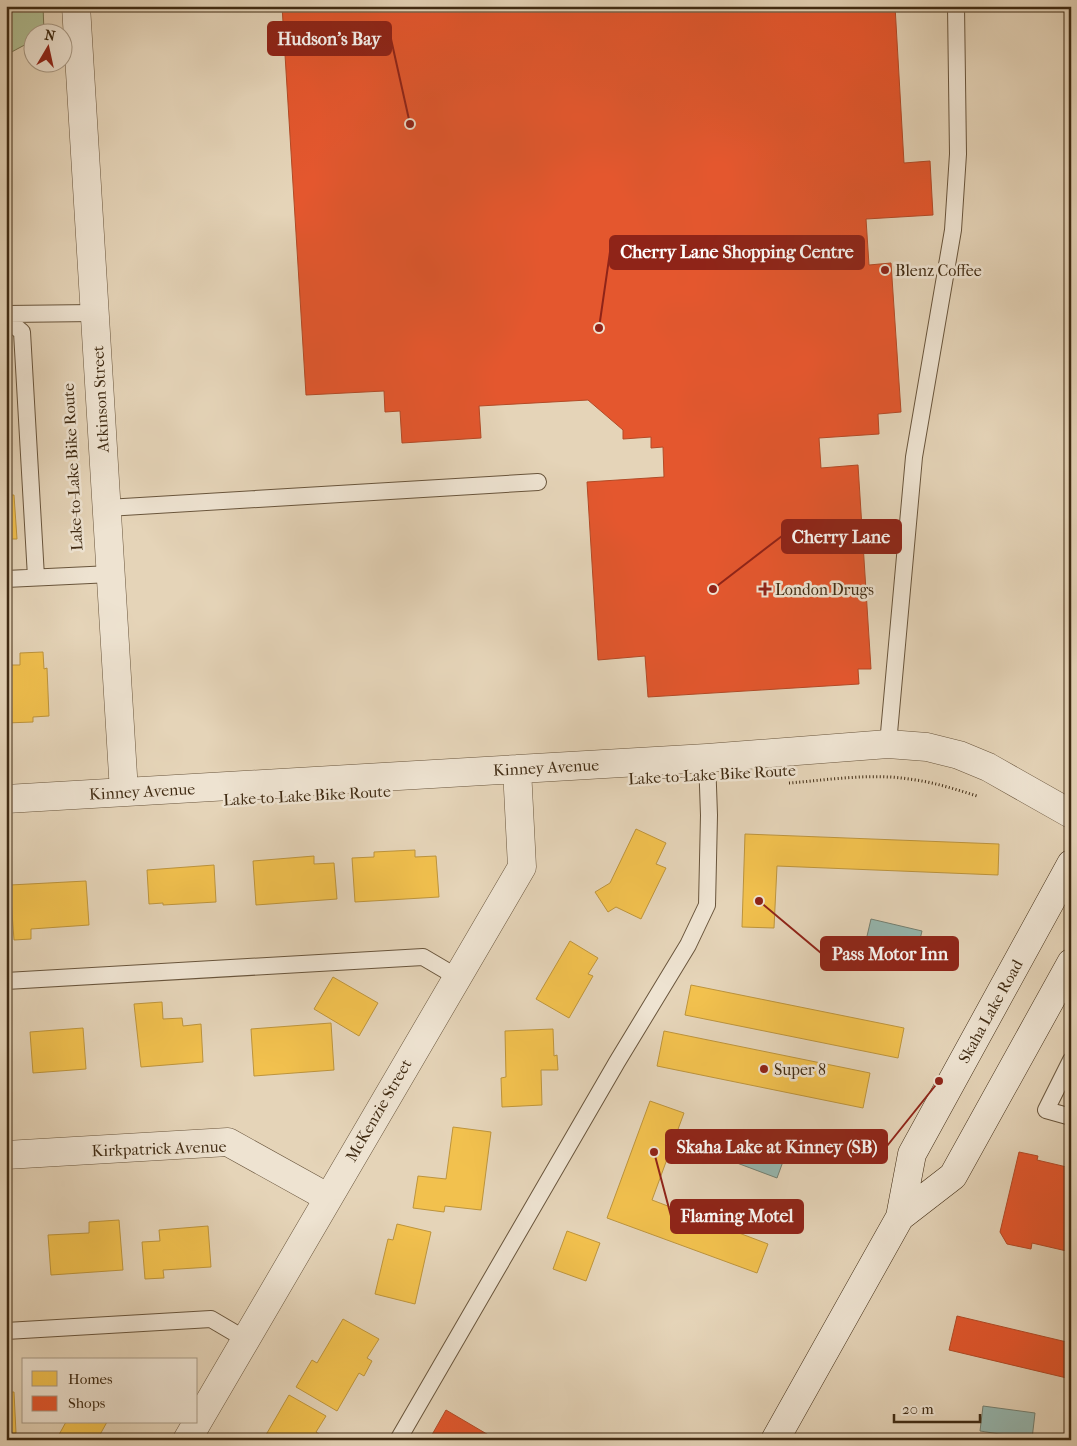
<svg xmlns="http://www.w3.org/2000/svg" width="1077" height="1446" viewBox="0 0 1077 1446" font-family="'IM FELL French Canon',serif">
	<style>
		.green { fill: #b0be92; stroke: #787452 }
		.water { fill: #96b8b1; stroke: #748072 }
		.homes { fill: #f2c14e; stroke: #bd943c }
		.shops { fill: #e4572e; stroke: #b34a26 }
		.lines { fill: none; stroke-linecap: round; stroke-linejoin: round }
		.service-casing { stroke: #69553c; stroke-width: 18 }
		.minor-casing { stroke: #69553c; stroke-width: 29 }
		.secondary-casing { stroke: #402b13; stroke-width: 29 }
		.path { stroke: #402b13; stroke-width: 3; stroke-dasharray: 1 2.5; stroke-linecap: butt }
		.service { stroke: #eee3d1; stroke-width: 16 }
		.minor { stroke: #eee3d1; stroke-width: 28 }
		.secondary { stroke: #eee3d1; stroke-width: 28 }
		.poi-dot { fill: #8f2418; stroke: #eee3d1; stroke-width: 2 }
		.labels { text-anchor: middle; stroke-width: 5; stroke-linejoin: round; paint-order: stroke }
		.poi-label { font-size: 16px; fill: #402b13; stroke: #eee3d1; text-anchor: start }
		.street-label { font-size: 16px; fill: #402b13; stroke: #eee3d1 }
		.leader { fill: none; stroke: #8f2418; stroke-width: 2 }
		.callout-dot { fill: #8f2418; stroke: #eee3d1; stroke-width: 2 }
		.callout { fill: #8f2418; stroke: #8f2418; stroke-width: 2 }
		.callout-label { font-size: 18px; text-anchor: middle; font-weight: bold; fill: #fff }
	</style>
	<rect width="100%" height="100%" fill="#e5d4b8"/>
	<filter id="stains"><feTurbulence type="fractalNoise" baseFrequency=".004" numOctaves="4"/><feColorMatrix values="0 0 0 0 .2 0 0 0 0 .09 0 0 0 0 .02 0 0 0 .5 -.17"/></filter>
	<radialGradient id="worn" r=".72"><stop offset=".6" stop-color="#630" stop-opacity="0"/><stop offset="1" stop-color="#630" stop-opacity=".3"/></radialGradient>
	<path class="green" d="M 6,6 L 43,6 L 44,32 L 32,32 L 32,41 L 6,55 Z"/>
	<path class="water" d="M 871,919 L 922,931 L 915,960 L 864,949 Z
		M 738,1137 L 785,1156 L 777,1178 L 729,1160 Z
		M 983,1406 L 1035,1413 L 1032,1439 L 980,1431 Z"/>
	<path class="homes" d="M 6,495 L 14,495 L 17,539 L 6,539 Z
		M 43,652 L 44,669 L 47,668 L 49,716 L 33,717 L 33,722 L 6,723 L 6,665 L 20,665 L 20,653 Z
		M 636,829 L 666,843 L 656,864 L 666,868 L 641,919 L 616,907 L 608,912 L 595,892 L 610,883 Z
		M 745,834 L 999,844 L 998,875 L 777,866 L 774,928 L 742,927 Z
		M 415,850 L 415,857 L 436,856 L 439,897 L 355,902 L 352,858 L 374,857 L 374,852 Z
		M 314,856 L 314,864 L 334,863 L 337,899 L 256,905 L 253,861 Z
		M 214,865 L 216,902 L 163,905 L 163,903 L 149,904 L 147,870 Z
		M 86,881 L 89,925 L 31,929 L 31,939 L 14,940 L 10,885 Z
		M 570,941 L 598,958 L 588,974 L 593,976 L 569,1018 L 536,999 Z
		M 333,977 L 378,1003 L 359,1036 L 314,1009 Z
		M 691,985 L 904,1028 L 898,1058 L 685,1015 Z
		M 162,1002 L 163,1019 L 182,1018 L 183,1026 L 201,1024 L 203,1062 L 141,1067 L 134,1004 Z
		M 331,1023 L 334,1070 L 254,1076 L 251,1029 Z
		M 83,1028 L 86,1069 L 33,1073 L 30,1032 Z
		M 553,1029 L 554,1056 L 557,1055 L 558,1070 L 541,1070 L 542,1105 L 502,1107 L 501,1078 L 506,1077 L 505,1031 Z
		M 664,1031 L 870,1073 L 863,1108 L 657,1066 Z
		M 650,1101 L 684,1113 L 652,1200 L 768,1244 L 757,1273 L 607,1218 Z
		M 453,1127 L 491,1132 L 481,1210 L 445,1206 L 444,1212 L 413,1208 L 418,1176 L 446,1179 Z
		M 119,1220 L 123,1270 L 51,1275 L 48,1235 L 89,1233 L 89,1222 Z
		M 397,1224 L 431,1232 L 415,1304 L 375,1294 L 388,1239 L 393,1240 Z
		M 208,1226 L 211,1267 L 163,1270 L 164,1278 L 145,1279 L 142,1242 L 160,1241 L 159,1230 Z
		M 567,1231 L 600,1243 L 586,1281 L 553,1269 Z
		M 343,1319 L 379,1339 L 367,1358 L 372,1361 L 364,1376 L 359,1373 L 337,1411 L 296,1387 L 312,1360 L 317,1363 Z
		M 6,1392 L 14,1392 L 16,1433 L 6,1434 Z
		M 289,1395 L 326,1416 L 316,1432 L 322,1436 L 320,1440 L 263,1440 Z
		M 66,1422 L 107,1422 L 97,1440 L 56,1440 Z"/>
	<path class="shops" d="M 282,6 L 895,6 L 904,163 L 930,161 L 933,215 L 866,219 L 869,265 L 891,263 L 901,412 L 878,414 L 879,434 L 819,438 L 821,468 L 858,465 L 871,669 L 858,669 L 859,684 L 648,697 L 645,656 L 598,660 L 587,482 L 664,477 L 663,447 L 651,448 L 651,437 L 623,439 L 623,430 L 588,400 L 479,406 L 481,438 L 402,443 L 400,411 L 385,412 L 384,391 L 306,395 Z
		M 1019,1152 L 1038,1156 L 1037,1160 L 1071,1168 L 1071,1252 L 1032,1243 L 1031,1249 L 1007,1244 L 1000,1232 Z
		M 957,1316 L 1071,1343 L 1071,1379 L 949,1350 Z
		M 446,1410 L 497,1440 L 429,1440 Z"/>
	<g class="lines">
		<g class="service-casing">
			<path id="service" d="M 6,314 L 95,313
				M 6,319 L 22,332 L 36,577
				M 107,508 L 538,482
				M 6,579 L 111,574
				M 888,744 L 914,457 L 953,230 L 958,154 L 956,6
				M 6,981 L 423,957 L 457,977
				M 1071,1060 L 1046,1110 L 1071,1117
				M 6,1331 L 211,1319 L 245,1339
				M 398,1440 L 617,1062 L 688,945 L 707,905 L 709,815 L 707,758"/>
		</g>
		<g class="minor-casing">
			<path id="minor" d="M 76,6 L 124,792
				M 6,799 L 707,758 L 888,744 L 927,747 L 959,755 L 988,767 L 1071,814
				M 6,1155 L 228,1142 L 327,1197
				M 187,1440 L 522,867 L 517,769"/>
		</g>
		<g class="secondary-casing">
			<path id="secondary" d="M 900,1217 L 953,1176 L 1071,963
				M 775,1440 L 900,1217 L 912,1154 L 1071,864"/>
		</g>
		<path class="path" d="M 789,783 C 828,780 870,773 909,779 C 933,782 955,789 977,796"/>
		<use href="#service" class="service"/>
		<use href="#minor" class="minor"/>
		<use href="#secondary" class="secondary"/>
	</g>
	<g class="poi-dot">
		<circle cx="885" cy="270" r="5"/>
		<path d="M762.5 581.5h5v5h5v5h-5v5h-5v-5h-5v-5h5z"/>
		<circle cx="764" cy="1069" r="5"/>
	</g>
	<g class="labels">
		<g class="poi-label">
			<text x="895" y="276">Blenz Coffee</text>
			<text x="775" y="595">London Drugs</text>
			<text x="774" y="1075">Super 8</text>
		</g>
		<g class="street-label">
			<text transform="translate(100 399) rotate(-93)" y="6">Atkinson Street</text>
			<text transform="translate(72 467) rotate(-93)" y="6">Lake-to-Lake Bike Route</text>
			<text transform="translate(546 767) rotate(-3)" y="6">Kinney Avenue</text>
			<text transform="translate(712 774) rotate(-3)" y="6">Lake-to-Lake Bike Route</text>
			<text transform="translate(142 791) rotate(-3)" y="6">Kinney Avenue</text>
			<text transform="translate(307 795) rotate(-3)" y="6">Lake-to-Lake Bike Route</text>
			<text transform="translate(990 1011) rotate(-61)" y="6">Skaha Lake Road</text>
			<text transform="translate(378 1110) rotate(-60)" y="6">McKenzie Street</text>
			<text transform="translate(159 1148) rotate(-2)" y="6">Kirkpatrick Avenue</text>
		</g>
	</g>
	<path class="leader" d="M410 124L391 39M599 328L610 252M713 589L782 536M759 901L821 953M939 1081L887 1146M654 1152L671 1216"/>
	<g class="callout-dot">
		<circle cx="410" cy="124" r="5"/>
		<circle cx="599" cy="328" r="5"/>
		<circle cx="713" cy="589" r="5"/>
		<circle cx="759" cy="901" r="5"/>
		<circle cx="939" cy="1081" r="5"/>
		<circle cx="654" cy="1152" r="5"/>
	</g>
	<g class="callout">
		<rect x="268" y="22" width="123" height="33" rx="5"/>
		<rect x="610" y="236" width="254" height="33" rx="5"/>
		<rect x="782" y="520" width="119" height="33" rx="5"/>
		<rect x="821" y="937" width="137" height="33" rx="5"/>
		<rect x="666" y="1130" width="221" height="33" rx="5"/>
		<rect x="671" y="1200" width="132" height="33" rx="5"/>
	</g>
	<g class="callout-label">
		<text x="329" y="45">Hudson's Bay</text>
		<text x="737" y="258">Cherry Lane Shopping Centre</text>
		<text x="841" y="543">Cherry Lane</text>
		<text x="890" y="960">Pass Motor Inn</text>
		<text x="777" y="1153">Skaha Lake at Kinney (SB)</text>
		<text x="737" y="1222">Flaming Motel</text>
	</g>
	<rect width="1077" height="1446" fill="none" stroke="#e5d4b8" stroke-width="25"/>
	<rect x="8" y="8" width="1062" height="1431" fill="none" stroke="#402b13" stroke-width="2.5"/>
	<rect x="12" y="12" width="1052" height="1421" fill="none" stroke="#402b13"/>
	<rect x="22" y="1358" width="175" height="65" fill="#eee3d1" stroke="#a89985"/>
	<rect x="32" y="1371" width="25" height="15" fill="#f2c14e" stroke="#a89985"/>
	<text x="68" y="1384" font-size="15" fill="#402b13">Homes</text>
	<rect x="32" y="1396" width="25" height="15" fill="#e4572e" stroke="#a89985"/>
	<text x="68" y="1408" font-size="15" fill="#402b13">Shops</text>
	<g transform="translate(48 48) rotate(9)"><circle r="24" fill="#eee3d1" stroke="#a89985"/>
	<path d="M0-4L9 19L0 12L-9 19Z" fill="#8f2418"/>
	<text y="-8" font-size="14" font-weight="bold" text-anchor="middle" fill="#402b13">N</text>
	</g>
	<path d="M894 1414v8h86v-8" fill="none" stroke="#402b13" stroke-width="2.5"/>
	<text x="902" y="1414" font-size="15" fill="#402b13" stroke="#eee3d1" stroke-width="4" paint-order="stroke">20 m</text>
	<rect width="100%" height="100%" filter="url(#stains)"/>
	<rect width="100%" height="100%" fill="url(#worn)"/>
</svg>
